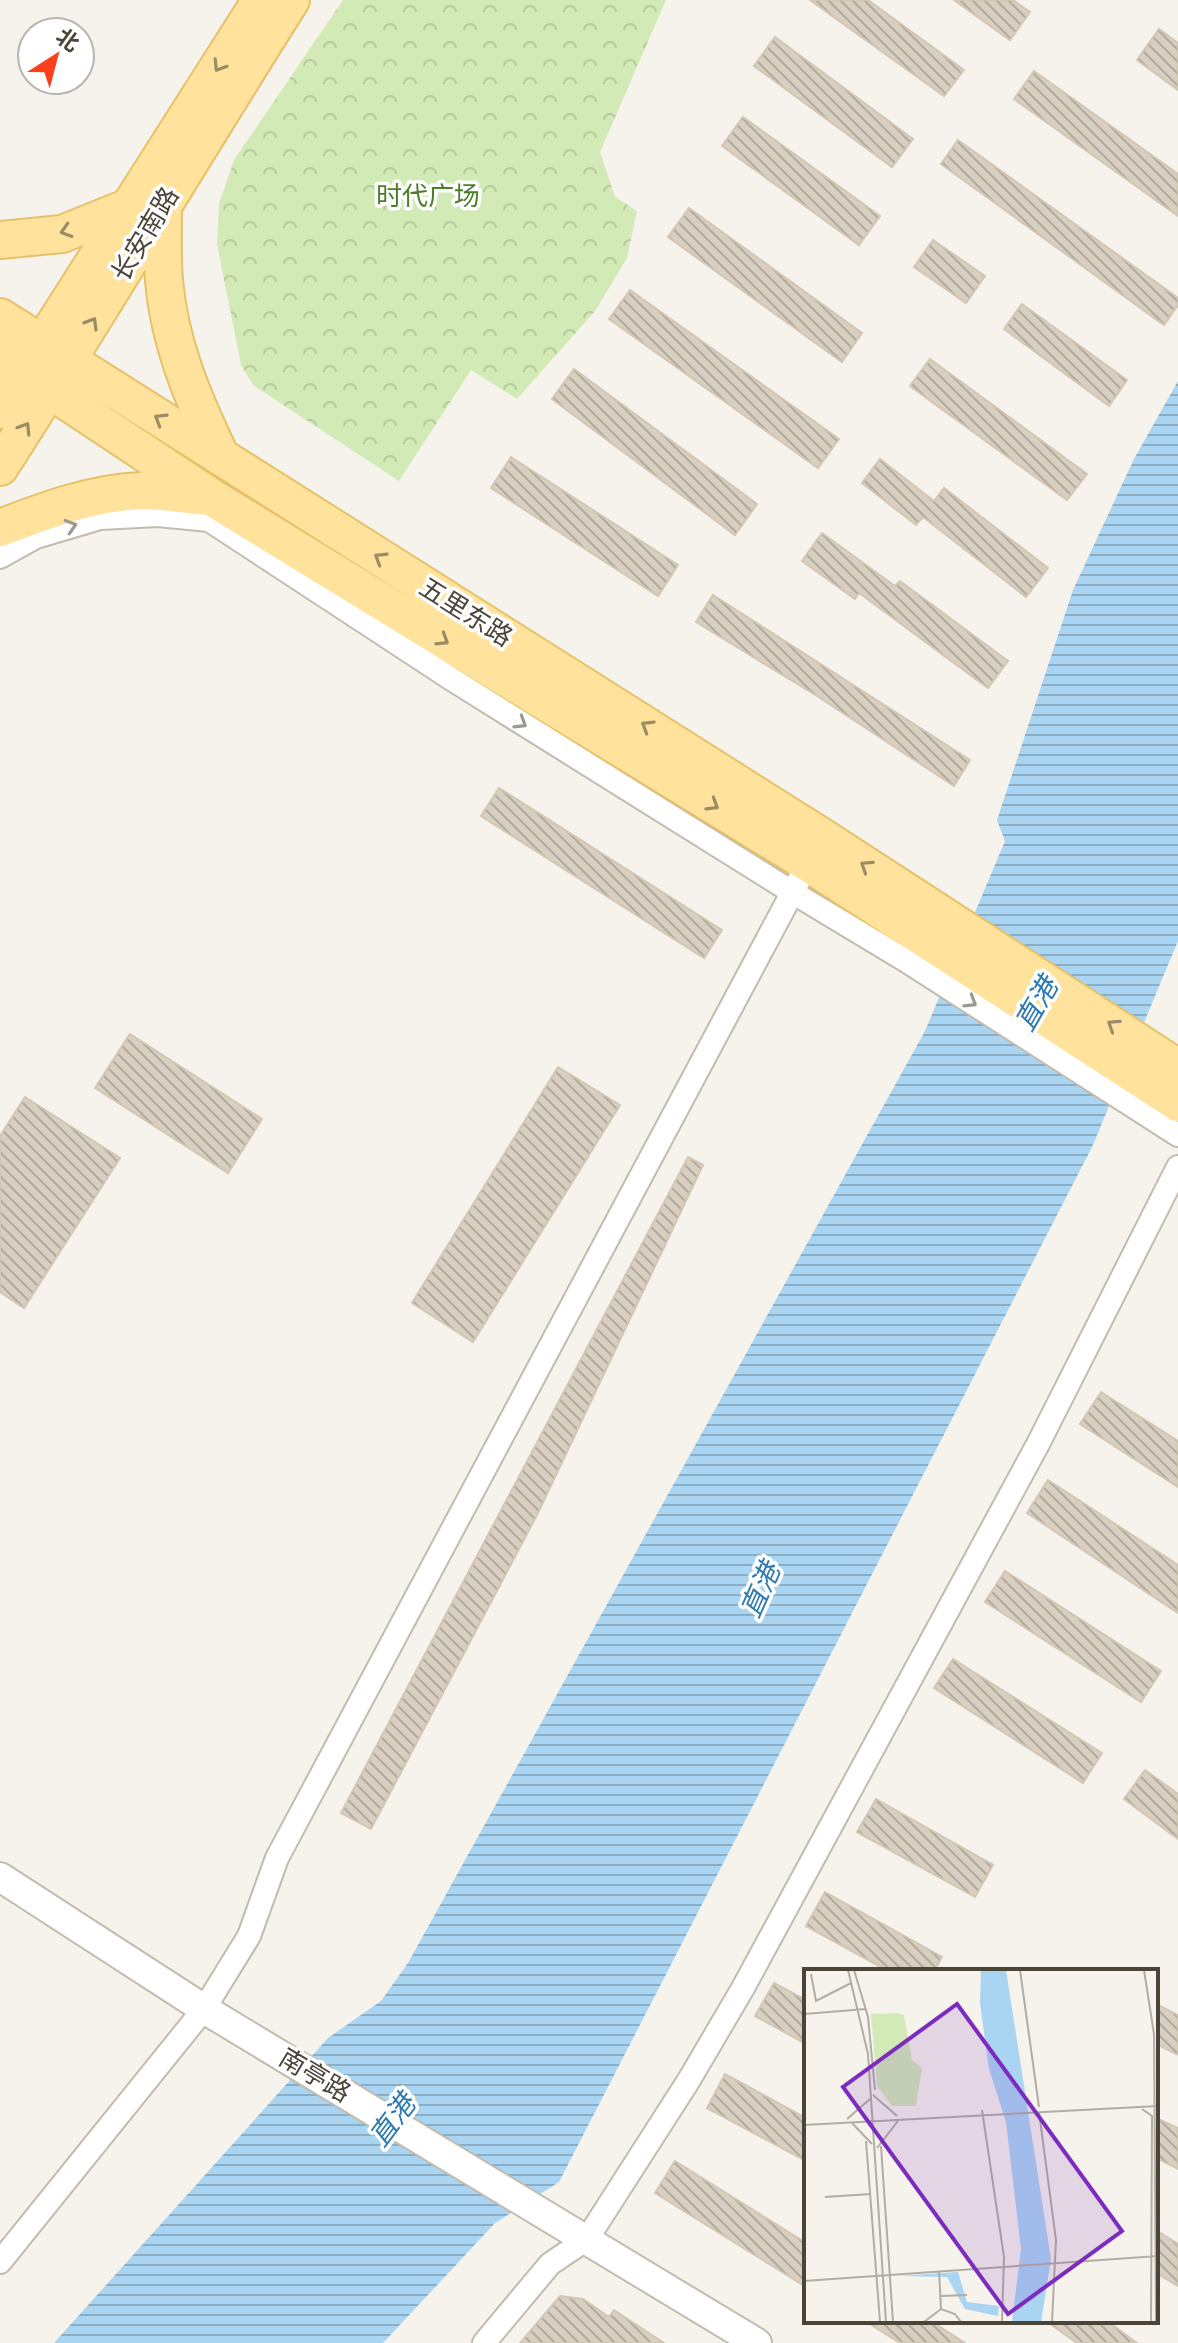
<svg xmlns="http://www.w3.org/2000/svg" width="1178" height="2343" viewBox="0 0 1178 2343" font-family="'Fira Sans Condensed','Noto Sans SC',sans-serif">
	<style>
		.park { fill: url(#park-crowns) }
		.water { fill: url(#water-rules) }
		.building { fill: url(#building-back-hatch); stroke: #d3c7b4; stroke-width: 2 }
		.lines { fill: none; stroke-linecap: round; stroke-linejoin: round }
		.minor-casing { stroke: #c2bbae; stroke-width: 26 }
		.tertiary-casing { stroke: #c2bbae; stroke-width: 32 }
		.primary-casing { stroke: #e6c16a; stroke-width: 40 }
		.minor { stroke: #fff; stroke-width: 22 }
		.tertiary { stroke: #fff; stroke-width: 28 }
		.primary { stroke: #ffe39c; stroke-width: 36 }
		.oneway { stroke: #9c8c66 }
		.oneway2 { stroke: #9c9892 }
		.labels { text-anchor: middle; stroke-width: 7; stroke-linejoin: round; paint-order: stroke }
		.park-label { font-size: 26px; fill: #4a7f2a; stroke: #fff }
		.street-label { font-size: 26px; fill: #4b4439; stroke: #fff }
		.water-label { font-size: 28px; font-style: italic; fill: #2e7ab2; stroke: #fff }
		.inset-road { fill: none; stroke: #b2ada4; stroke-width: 2 }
		.view { fill: #7b2cbf; fill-opacity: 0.15; stroke: #7b2cbf; stroke-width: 4 }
		.inset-edge { fill: none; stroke: #4b4439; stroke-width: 4 }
	</style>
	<defs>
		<pattern id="park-crowns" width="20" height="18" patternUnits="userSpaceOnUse" patternTransform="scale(2)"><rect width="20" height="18" fill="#d2eab5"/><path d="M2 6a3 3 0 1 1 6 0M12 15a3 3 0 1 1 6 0" fill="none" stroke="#b6ca9c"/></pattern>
		<pattern id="water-rules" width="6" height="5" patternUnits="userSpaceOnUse" patternTransform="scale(2)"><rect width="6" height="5" fill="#a9d4f2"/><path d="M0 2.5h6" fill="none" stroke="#8caec5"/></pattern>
		<pattern id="building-back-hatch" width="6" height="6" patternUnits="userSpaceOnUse" patternTransform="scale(2)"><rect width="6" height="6" fill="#d8cfc1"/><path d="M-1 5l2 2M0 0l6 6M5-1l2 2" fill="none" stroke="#b1aa9e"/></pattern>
	</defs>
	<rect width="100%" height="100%" fill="#f6f3ec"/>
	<path class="park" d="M 343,0 L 666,0 L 600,152 L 615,197 L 637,211 L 627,258 L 595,311 L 517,399 L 471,370 L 399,481 L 253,385 L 241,365 L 217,244 L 219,204 L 234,160 Z"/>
	<path class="water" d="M 1178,381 L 1178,941 L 1092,1147 L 559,2182 L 495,2223 L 383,2343 L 54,2343 L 328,2038 L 381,2001 L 408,1963 L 925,1031 L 1005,841 L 997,820 L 1073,590 L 1134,459 Z"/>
	<path class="building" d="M 810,0 L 868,0 L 964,70 L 944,96 Z
		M 954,0 L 1013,0 L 1030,12 L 1010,40 Z
		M 1159,29 L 1178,43 L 1178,90 L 1137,60 Z
		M 775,37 L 913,139 L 892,167 L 754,66 Z
		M 1034,71 L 1178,174 L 1178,216 L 1014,99 Z
		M 743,117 L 880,216 L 859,245 L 722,146 Z
		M 958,140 L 1178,298 L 1178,305 L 1164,325 L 941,164 Z
		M 689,208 L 862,333 L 842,362 L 668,237 Z
		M 933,240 L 985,276 L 966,303 L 914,267 Z
		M 630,290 L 839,439 L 818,468 L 609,319 Z
		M 1022,304 L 1127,380 L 1109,406 L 1004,329 Z
		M 930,359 L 1087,474 L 1067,500 L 910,386 Z
		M 574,369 L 757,504 L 735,535 L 552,399 Z
		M 511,457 L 678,565 L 658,596 L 491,488 Z
		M 880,459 L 934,501 L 944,488 L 1048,568 L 1026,597 L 923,517 L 916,525 L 862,483 Z
		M 822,533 L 895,586 L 900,581 L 1008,661 L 988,688 L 859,593 L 855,599 L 802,561 Z
		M 713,595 L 970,760 L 954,786 L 817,696 L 696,622 Z
		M 499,788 L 722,930 L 704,958 L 481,816 Z
		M 130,1034 L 262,1119 L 228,1173 L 95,1088 Z
		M 558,1067 L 620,1105 L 473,1342 L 412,1303 Z
		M 25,1097 L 120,1158 L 24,1308 L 0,1292 L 0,1136 Z
		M 688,1157 L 703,1165 L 537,1515 L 371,1829 L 341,1813 Z
		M 1101,1392 L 1178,1441 L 1178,1487 L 1080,1424 Z
		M 1048,1480 L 1178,1565 L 1178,1613 L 1027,1513 Z
		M 1005,1571 L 1161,1671 L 1141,1702 L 985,1602 Z
		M 953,1659 L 1102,1753 L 1083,1783 L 934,1688 Z
		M 1145,1770 L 1178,1794 L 1178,1839 L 1124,1799 Z
		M 876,1799 L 993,1865 L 975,1897 L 857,1832 Z
		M 825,1892 L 942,1957 L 934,1971 L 888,1971 L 806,1926 Z
		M 774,1983 L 806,2000 L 806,2044 L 755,2016 Z
		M 1156,2004 L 1178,2015 L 1178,2055 L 1156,2044 Z
		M 725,2074 L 806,2118 L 806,2161 L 707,2108 Z
		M 1156,2118 L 1178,2128 L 1178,2169 L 1156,2158 Z
		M 675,2161 L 806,2243 L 806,2287 L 655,2193 Z
		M 1156,2230 L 1178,2244 L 1178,2286 L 1156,2273 Z
		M 560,2296 L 583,2299 L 609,2317 L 614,2310 L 664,2343 L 520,2343 Z
		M 865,2321 L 931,2321 L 965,2343 L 900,2343 Z
		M 1046,2321 L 1107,2321 L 1137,2343 L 1077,2343 Z"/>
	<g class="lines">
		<g class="minor-casing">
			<path id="minor" d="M 0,557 L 36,537 L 100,518 L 158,515 L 209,520 L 453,680 L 792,892 L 905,960 L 1178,1135
				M 0,2262 L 204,2009 L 249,1936 L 277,1858 L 814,852
				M 484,2343 L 550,2264 L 587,2239 L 689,2080 L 743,1988 L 1038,1444 L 1178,1167"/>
		</g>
		<g class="tertiary-casing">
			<path id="tertiary" d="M 0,1877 L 204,2009 L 757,2343"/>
		</g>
		<g class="primary-casing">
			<path id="primary" d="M 163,205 C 163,230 162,255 164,280 C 169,343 194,401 221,457
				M 0,240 L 62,234 L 129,207
				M 0,317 L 822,837 L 1178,1068
				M 0,357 L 211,497 L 808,863 L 1178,1103
				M 0,410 L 261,0
				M 0,467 C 99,313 193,155 291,0
				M 0,528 C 44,511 92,493 140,491 C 162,491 186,495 209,497"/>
		</g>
		<use href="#minor" class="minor"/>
		<use href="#tertiary" class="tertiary"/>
		<use href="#primary" class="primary"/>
	</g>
	<defs><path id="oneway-chevron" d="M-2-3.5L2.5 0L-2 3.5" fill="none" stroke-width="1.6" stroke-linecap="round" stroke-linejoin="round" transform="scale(2)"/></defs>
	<g class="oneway">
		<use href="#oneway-chevron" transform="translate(219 66) rotate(122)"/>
		<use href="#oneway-chevron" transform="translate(66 231) rotate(163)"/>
		<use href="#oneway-chevron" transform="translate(92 323) rotate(-59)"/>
		<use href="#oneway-chevron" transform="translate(160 419) rotate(-148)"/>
		<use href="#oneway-chevron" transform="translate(25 428) rotate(-58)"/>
		<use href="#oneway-chevron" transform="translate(380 558) rotate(-148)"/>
		<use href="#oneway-chevron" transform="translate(443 640) rotate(32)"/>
		<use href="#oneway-chevron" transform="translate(647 726) rotate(-148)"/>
		<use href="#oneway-chevron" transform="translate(713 805) rotate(32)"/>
		<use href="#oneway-chevron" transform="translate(866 866) rotate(-147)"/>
		<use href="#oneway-chevron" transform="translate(1113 1025) rotate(-147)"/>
	</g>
	<g class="oneway2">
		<use href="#oneway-chevron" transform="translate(71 526) rotate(-17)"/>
		<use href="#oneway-chevron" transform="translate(521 723) rotate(32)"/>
		<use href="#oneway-chevron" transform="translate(971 1002) rotate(32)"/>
	</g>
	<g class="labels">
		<g class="park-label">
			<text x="428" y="205">时代广场</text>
		</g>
		<g class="street-label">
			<text transform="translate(145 234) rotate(-59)" y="9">长安南路</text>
			<text transform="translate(466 612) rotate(32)" y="9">五里东路</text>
			<text transform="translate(315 2075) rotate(31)" y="9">南亭路</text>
		</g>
		<g class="water-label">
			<text transform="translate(1036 1004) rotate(-60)" y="10">直港</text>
			<text transform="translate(760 1590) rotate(-66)" y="10">直港</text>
			<text transform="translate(392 2120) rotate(-53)" y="10">直港</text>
		</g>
	</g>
	<g transform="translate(804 1969)">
		<rect width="354" height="354" fill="#f6f3ec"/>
		<path d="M 93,44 L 100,46 L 108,91 L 118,99 L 112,137 L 88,137 L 73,117 L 67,45 Z" fill="#d2eab5"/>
		<path d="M 202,1 L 247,290 L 237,353 L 208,353 L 217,280 L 202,153 L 185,100 L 176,34 L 177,1 ZM 154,303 L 163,333 L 195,337 L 194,347 L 161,340 L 143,308 L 95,307 Z" fill="#a9d4f2"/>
		<path class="inset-road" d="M 44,1 L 64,85 L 82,353M 50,1 L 64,48 L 71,121M 216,1 L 235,138M 340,1 L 350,65 L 352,353M 7,5 L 12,32 L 47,14M 0,45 L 62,40M 69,126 L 93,147M 338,140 L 348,147 L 347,353M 178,141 L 200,288 L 198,353M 235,143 L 252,271 L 248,353M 43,150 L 66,130M 48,154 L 68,175M 0,156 L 354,137M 62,172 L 76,353M 77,177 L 89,353M 73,179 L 94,152M 21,228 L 67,225M 135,302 L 137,340M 0,312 L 354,287M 137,327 L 163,326M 120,353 L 137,340 L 151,345 L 157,353"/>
		<path class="view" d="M 153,35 L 318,262 L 204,345 L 39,118 Z"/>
		<rect width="354" height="354" class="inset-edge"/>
	</g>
	<g transform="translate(56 56) rotate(36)"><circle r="38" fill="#ffffff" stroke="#b7b4b0" stroke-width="2"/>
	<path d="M0-6L14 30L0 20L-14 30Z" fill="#fc3f1d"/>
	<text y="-12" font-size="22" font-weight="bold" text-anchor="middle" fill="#4b4439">北</text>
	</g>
</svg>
